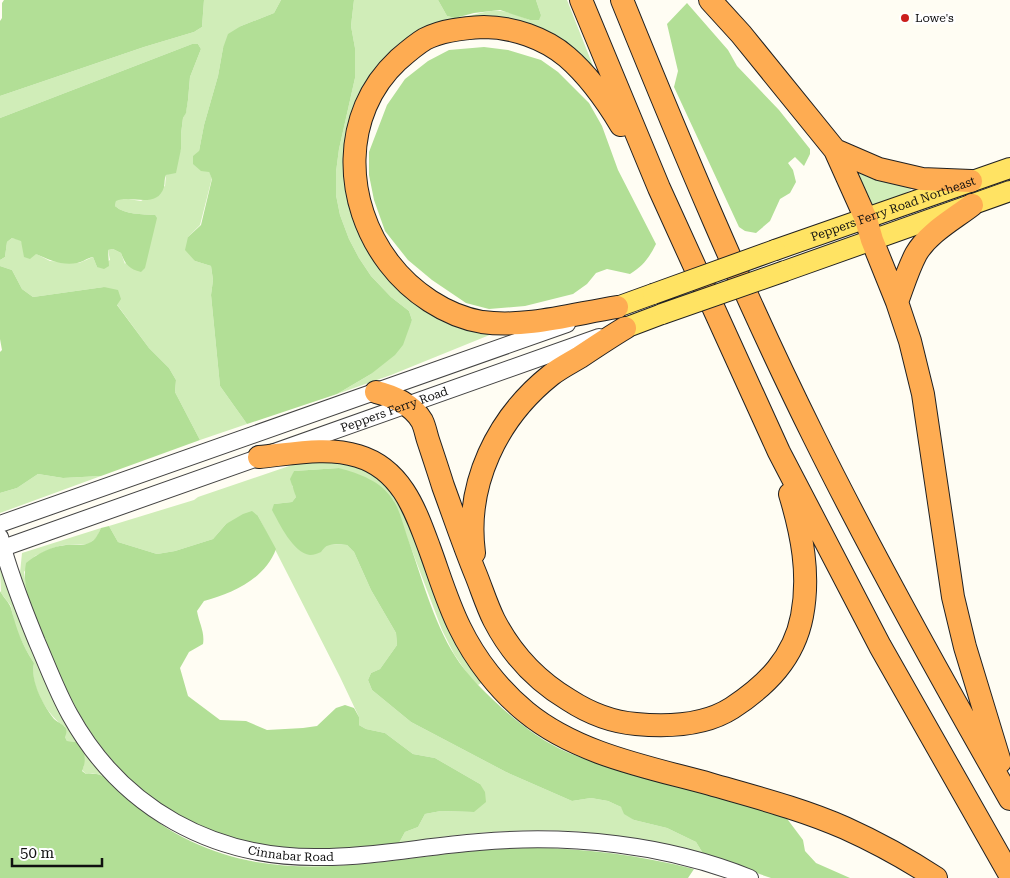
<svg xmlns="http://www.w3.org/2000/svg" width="1010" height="878" viewBox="0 0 1010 878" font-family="'Roboto Serif',serif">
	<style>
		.green { fill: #d0edb8 }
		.forest { fill: #b2df96 }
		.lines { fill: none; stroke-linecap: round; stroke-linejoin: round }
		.tertiary-casing { stroke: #434343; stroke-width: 18 }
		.primary-casing { stroke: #212121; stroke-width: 22 }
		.motorway-casing { stroke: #212121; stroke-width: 24 }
		.tertiary { stroke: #fff; stroke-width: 16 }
		.primary { stroke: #ffe363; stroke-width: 20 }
		.motorway { stroke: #feac52; stroke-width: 22 }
		.primary-bridge-casing { stroke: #212121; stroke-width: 22; stroke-linecap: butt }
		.primary-bridge { stroke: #ffe363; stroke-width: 20 }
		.poi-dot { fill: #cb1f1c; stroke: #fff; stroke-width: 2 }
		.labels { text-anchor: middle; stroke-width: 5; stroke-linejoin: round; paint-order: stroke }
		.poi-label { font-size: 12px; fill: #101010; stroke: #fff; text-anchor: start }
		.street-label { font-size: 12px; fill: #101010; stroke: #fff }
	</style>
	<rect width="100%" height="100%" fill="#fffdf3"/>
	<path class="green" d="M 204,0 L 281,0 L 274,13 L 241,26 L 223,48 L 218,76 L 204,125 L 199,151 L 212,178 L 200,225 L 188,237 L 195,261 L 211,266 L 213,280 L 211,295 L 220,386 L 247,424 L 200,440 L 175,392 L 176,380 L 169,368 L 149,348 L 104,287 L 33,297 L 22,289 L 12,270 L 0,266 L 0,260 L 5,257 L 7,242 L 12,238 L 21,240 L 23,247 L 50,261 L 79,263 L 93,257 L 97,267 L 110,260 L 108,250 L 113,249 L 121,253 L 125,264 L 155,215 C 142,214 125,215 115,206 L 116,200 L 122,198 L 141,201 L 165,186 L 166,175 L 170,173 L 181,149 L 181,134 L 183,118 L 186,112 L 188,100 L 190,77 L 201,49 L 198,44 L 192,44 L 0,118 L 0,96 L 144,47 L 194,32 L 202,27 Z
		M 354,0 L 438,0 L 447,16 C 464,21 483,9 501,11 C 511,12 521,17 530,20 L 541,15 L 536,0 L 567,0 L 599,81 L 558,46 L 441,30 L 360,104 L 366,247 L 497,332 L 391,375 L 337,394 L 371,374 L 408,328 L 412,320 L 409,311 L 391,297 L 371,276 L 359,258 L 349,239 L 340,215 L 336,195 L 336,172 L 339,149 L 355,78 L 355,48 L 351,26 Z
		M 852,168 L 910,187 L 911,190 L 883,205 L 870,206 Z
		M 322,459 L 364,466 L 395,489 L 483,682 L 478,685 L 469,676 L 454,654 L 442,630 L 393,500 L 339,468 L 294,471 L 292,486 L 295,491 L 296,497 L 292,502 L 274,504 L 324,548 L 330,544 L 347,545 L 354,552 L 371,590 L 396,633 L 397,645 L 380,669 L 371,673 L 368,680 L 372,690 L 411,722 L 506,772 L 572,801 L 591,798 L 608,801 L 621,807 L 634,820 L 667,828 L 696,842 L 704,855 C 676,849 649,842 621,837 C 548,824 472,832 399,843 L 405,832 L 418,827 L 425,814 L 441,811 L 474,812 L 480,784 L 435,758 L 413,754 L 385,733 L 366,729 L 359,725 L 359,717 L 340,677 L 258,516 L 226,524 L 213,539 L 175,551 L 157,554 L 118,542 L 109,526 L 194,500 L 198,497 L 295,464 Z
		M 38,474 L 63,478 L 101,476 L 0,513 L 0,493 L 17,488 Z
		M 101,528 L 97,537 L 89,544 L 63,545 L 53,548 L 35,556 L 24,572 L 28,597 L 20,573 L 22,553 Z
		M 0,569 L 2,573 L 78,742 L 67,741 L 65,737 L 65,727 C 47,715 29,685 34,663 L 26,650 L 15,627 L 11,606 L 1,593 Z
		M 84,750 L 105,776 L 92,773 L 86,774 L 82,770 L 84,766 Z"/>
	<path class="forest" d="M 4,0 L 204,0 L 202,27 L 194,32 L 144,47 L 0,96 L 0,21 L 2,18 L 2,3 Z
		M 281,0 L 354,0 L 351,26 L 355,48 L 355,78 L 339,149 L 336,172 L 336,195 L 340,215 L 349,239 L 359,258 L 371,276 L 391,297 L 409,311 L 412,320 L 403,345 L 395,355 L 371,374 L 337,394 L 247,424 L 220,386 L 211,295 L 213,280 L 211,266 L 195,261 L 185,250 L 188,237 L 201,225 L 212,179 L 209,172 L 201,171 L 193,164 L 193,156 L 199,151 L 204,125 L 218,76 L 223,48 L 228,34 L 241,26 L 274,13 Z
		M 438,0 L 536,0 L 541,15 L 539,20 L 530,20 L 500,10 L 474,13 L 455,18 L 447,16 Z
		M 687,3 L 728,50 L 737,66 L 779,110 L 810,149 L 810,154 L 804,166 L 795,157 L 788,163 L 793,170 L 796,182 L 790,193 L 780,199 L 770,221 L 756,233 L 745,231 L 739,227 L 674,87 L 678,71 L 667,24 Z
		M 192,44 L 198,44 L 201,49 L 190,77 L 188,100 L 186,113 L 183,118 L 181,134 L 181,149 L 176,173 L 166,175 C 164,179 165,183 164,187 C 157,210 130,194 116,201 L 115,206 C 125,215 142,214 155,215 L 157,218 L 145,268 L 141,272 C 129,269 125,264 121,253 L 113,249 L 108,250 L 109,266 L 104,269 L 97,267 L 93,257 C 87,258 83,262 77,263 C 63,266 49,260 36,254 L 30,259 L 24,257 L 21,241 L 12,238 L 7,242 L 5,257 L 0,260 L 0,118 Z
		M 484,47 L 508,50 L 541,60 L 558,72 L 589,103 L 602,126 L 618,170 L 656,244 C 649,258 643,266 630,274 L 607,269 L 596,273 L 587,284 L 573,294 L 525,306 L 489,309 L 466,303 L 432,280 L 408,260 L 385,231 L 374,200 L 369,175 L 369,152 L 387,105 L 405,79 L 428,61 L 449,50 Z
		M 0,266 L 12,270 L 22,289 L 33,297 L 104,287 L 118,290 L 121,299 L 117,305 L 149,348 L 169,368 L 176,380 L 175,392 L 200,440 L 101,476 L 63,478 L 38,474 L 17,488 L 0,493 L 0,352 L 2,350 L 0,339 Z
		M 339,468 C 360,474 381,481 393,500 C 400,510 403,525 407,536 C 421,575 433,621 455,656 C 473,685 518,725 549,743 C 563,751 578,757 594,762 L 785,816 L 803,840 L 805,851 L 816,863 L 850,878 L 771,878 L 704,855 L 696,842 L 667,828 L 634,820 L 624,814 L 621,807 L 608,801 L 591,798 L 572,801 L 506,772 L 411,722 L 372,690 L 368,680 L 371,673 L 380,669 L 397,645 L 396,633 L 371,590 L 354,552 L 347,545 C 337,544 327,542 321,552 C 318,553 314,555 310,555 C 293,553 279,523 272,510 L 274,504 L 292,502 L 296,497 L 290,479 L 294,471 Z
		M 252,511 L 258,516 L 276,549 C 265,579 233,593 204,601 L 197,611 C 199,623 205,632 203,644 L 189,652 L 180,668 L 188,696 L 220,720 L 246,721 L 267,730 L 303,728 L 317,726 L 336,708 L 345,705 L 354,708 L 359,717 L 359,725 L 366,729 L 385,733 L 413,754 L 435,758 L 480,784 L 485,792 L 486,802 L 474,812 L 441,811 L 425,814 L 418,827 L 405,832 L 399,843 C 376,846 351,850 328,850 C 285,851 235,843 195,825 C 187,822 179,816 172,812 C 113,774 77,721 52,656 C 40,627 20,594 26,563 C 37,554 52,546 66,545 C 73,544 83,546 89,543 C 96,540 98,534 101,528 L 109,526 L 118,542 L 157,554 L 175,551 L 213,539 L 226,524 L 243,514 Z
		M 0,591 C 3,597 9,602 11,608 C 16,628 22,645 34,663 C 30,681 43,705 54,719 C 58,723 64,724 66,729 C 67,733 66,734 65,737 L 67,741 L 78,742 C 85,751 87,760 82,771 L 86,774 C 107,770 121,791 135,804 C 168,834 211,854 256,862 C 332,875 408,856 485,850 C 555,844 626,852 694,869 L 688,878 L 0,878 Z"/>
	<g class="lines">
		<g class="tertiary-casing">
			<g id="tertiary">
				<path d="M 0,524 L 567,324"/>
				<path id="s1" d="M 0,537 C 9,573 23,608 37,642 C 48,667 57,692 70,715 C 122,809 214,859 321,857 C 374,857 426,846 479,842 C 569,834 666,844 750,878"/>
				<path id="s2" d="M 3,548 L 599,337"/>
			</g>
		</g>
		<g class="primary-casing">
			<g id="primary">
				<path id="s3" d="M 775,250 L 1010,168"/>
				<path d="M 785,271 L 1010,191"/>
				<path d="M 617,307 L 653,294"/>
				<path d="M 625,328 L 662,314"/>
			</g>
		</g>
		<g class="motorway-casing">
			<path id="motorway" d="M 581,0 L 659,188 L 779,452 L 880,646 L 1010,875
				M 622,0 C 682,148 743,294 814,437 C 875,560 942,680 1010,799
				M 710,0 L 741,34 L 835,150 L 866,219 L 872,240 L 897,302 L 910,341 L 923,394 L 953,597 L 965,647 L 1000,762
				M 835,150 L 879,169 L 922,179 L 971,181
				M 897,302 C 903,286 908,269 916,254 C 928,233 954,219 972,205
				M 617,307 C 573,314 527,328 482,322 C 446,316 411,292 389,263 C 343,203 340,114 398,60 C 406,53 415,45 425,39 C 442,30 464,28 484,27 C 512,27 545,38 567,57 C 589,76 606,100 621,125
				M 376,392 C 393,396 413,405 422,421 C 425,427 426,434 428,440 C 433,455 438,470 443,486 C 454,516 464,546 476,575 C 482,590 487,606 494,620 C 511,653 537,681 569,700 C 589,713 612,722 636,724 C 668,727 704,726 732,708 C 767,685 794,658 802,616 C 810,574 802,534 790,494
				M 259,457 C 291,454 327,446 358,456 C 401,469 415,509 429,547 C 439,574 447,602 460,628 C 475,659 499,690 526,712 C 577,754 648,767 710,784 C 755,797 802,809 845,828 C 876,842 907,859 936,878
				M 474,553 C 465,484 497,418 551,375 C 560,368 570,363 580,357 C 595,347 610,337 625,328"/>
		</g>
		<use href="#tertiary" class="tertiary"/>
		<use href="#primary" class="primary"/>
		<use href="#motorway" class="motorway"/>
		<g class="primary-bridge-casing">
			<path id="primary-bridge" d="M 653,294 L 775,250
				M 662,314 L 785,271"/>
		</g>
		<use href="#primary-bridge" class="primary-bridge"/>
	</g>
	<circle class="poi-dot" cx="905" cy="18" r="5"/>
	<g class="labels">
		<g class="poi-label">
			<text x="915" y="22">Lowe's</text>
		</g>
		<g class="street-label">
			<text dy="4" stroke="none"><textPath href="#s3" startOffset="125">Peppers Ferry Road Northeast</textPath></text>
			<text dy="4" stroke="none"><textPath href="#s2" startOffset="415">Peppers Ferry Road</textPath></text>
			<text dy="4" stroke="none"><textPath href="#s1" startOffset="465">Cinnabar Road</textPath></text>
		</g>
	</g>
	<path d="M12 858v8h90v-8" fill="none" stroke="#101010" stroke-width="2.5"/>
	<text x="20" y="858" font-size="15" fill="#101010" stroke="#ffffff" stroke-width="4" paint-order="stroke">50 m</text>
</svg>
